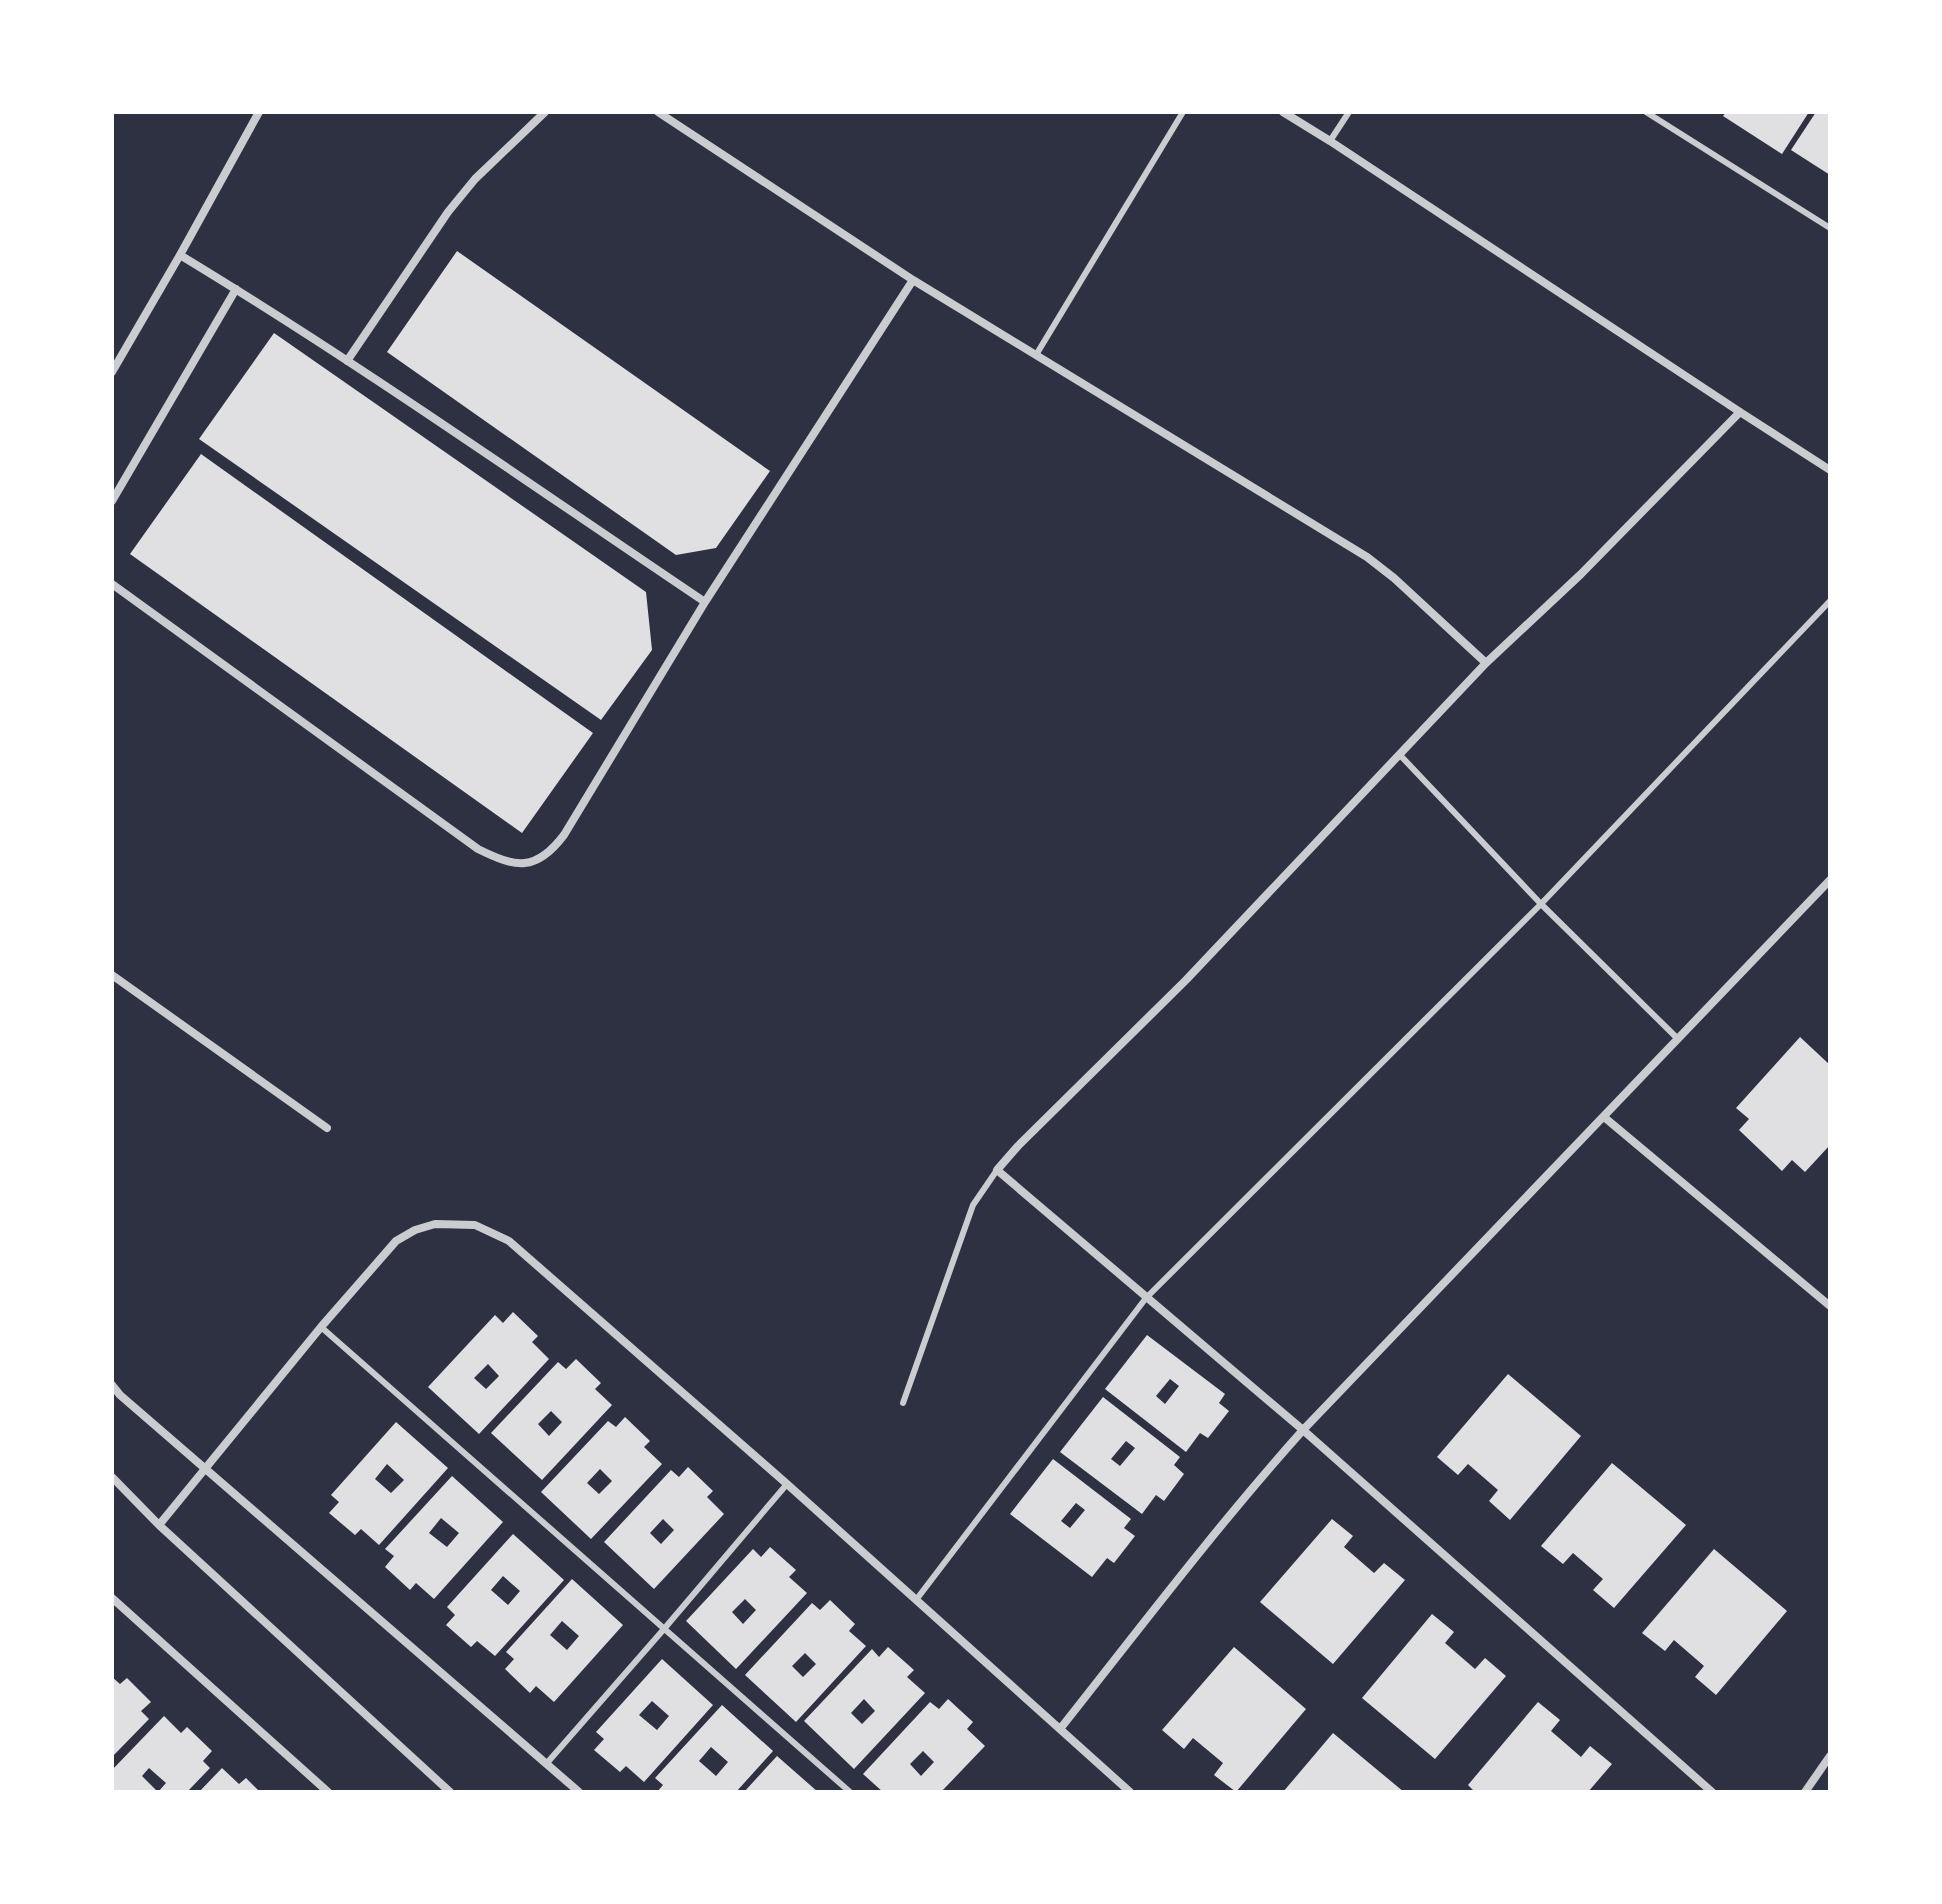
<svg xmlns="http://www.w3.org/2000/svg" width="1942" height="1904" viewBox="0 0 1942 1904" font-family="'Fira Sans Condensed',sans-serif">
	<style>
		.building { fill: #e0e0e3; fill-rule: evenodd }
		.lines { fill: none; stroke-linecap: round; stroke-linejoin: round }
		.service { stroke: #caccd0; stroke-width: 6 }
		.minor { stroke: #caccd0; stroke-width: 8 }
	</style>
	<rect width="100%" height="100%" fill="#2d3142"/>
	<path class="building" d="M 1726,112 L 1809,112 L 1782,154 L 1723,116 Z
		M 1816,112 L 1830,112 L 1830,175 L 1791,150 Z
		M 457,251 L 770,471 L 716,548 L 676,555 L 387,352 Z
		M 274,333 L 646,592 L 652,650 L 601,720 L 199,439 Z
		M 201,454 L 593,733 L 522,833 L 130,554 Z
		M 1800,1037 L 1830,1065 L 1830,1145 L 1805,1172 L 1792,1160 L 1782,1171 L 1739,1130 L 1749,1119 L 1736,1108 Z
		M 513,1312 L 538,1336 L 532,1342 L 549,1359 L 479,1434 L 428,1387 L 495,1315 L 503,1323 ZM 488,1364 L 499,1376 L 486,1389 L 474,1378 Z
		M 1147,1335 L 1225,1394 L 1219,1403 L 1229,1411 L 1208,1438 L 1200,1433 L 1186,1452 L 1105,1389 ZM 1170,1379 L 1179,1386 L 1165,1404 L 1156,1396 Z
		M 576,1359 L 601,1383 L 595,1389 L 612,1405 L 542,1480 L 491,1433 L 558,1362 L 566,1369 ZM 551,1411 L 562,1422 L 549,1436 L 538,1424 Z
		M 1508,1374 L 1581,1436 L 1510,1520 L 1489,1501 L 1498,1490 L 1468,1464 L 1458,1475 L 1437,1457 Z
		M 1103,1397 L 1180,1457 L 1174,1465 L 1184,1474 L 1164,1501 L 1156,1495 L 1142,1514 L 1060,1452 ZM 1126,1441 L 1135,1448 L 1120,1466 L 1111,1459 Z
		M 625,1417 L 650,1441 L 644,1447 L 662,1464 L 591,1539 L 541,1492 L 608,1421 L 616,1427 ZM 600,1469 L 612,1481 L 599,1494 L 587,1483 Z
		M 396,1422 L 448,1468 L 379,1545 L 361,1529 L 355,1535 L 329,1513 L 339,1502 L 331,1495 ZM 387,1464 L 404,1480 L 391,1493 L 375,1479 Z
		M 1053,1459 L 1131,1519 L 1124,1528 L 1135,1536 L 1114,1563 L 1107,1558 L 1092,1577 L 1010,1514 ZM 1076,1503 L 1085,1510 L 1070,1528 L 1061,1521 Z
		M 1612,1463 L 1686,1525 L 1614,1608 L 1593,1590 L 1603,1579 L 1573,1553 L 1563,1564 L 1541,1546 Z
		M 688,1467 L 713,1491 L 707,1497 L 724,1514 L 654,1589 L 604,1542 L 671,1470 L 679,1477 ZM 663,1519 L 674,1530 L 661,1544 L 650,1533 Z
		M 452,1476 L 503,1522 L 434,1599 L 416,1583 L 410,1590 L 385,1567 L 394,1556 L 385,1549 ZM 441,1518 L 459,1533 L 447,1547 L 429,1533 Z
		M 1332,1519 L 1353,1536 L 1344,1547 L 1374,1573 L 1384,1563 L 1405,1580 L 1333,1664 L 1260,1602 Z
		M 513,1534 L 564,1580 L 495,1656 L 477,1641 L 471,1647 L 446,1625 L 455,1615 L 447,1607 ZM 503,1576 L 520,1591 L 508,1605 L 491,1590 Z
		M 770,1547 L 796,1570 L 789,1577 L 807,1593 L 736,1669 L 686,1621 L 753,1549 L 761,1557 ZM 745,1599 L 756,1610 L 743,1624 L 732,1612 Z
		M 1714,1549 L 1787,1611 L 1716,1695 L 1695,1677 L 1704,1666 L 1674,1640 L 1665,1651 L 1642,1633 Z
		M 572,1579 L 623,1625 L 554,1702 L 536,1686 L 530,1693 L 505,1669 L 514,1659 L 506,1652 ZM 562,1621 L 579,1636 L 567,1650 L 550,1635 Z
		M 830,1600 L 855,1624 L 849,1631 L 866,1646 L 796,1722 L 745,1675 L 812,1603 L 820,1610 ZM 805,1653 L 816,1664 L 803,1677 L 792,1666 Z
		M 1432,1614 L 1454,1632 L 1445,1643 L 1475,1669 L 1485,1658 L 1506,1676 L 1435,1759 L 1362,1698 Z
		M 888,1647 L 914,1670 L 907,1677 L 925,1693 L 854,1769 L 804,1721 L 872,1649 L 879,1657 ZM 864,1699 L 875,1711 L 862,1724 L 851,1713 Z
		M 1234,1647 L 1306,1709 L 1236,1792 L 1214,1775 L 1223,1763 L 1193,1738 L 1184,1749 L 1162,1730 Z
		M 662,1659 L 713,1705 L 644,1782 L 626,1766 L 620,1772 L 594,1750 L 604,1739 L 596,1732 ZM 652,1701 L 669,1716 L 657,1730 L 639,1715 Z
		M 112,1677 L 120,1684 L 127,1678 L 151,1702 L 141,1711 L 149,1719 L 112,1757 Z
		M 948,1699 L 973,1722 L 967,1729 L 985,1746 L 941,1792 L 883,1792 L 863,1774 L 930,1702 L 939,1709 ZM 923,1751 L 934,1762 L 921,1776 L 910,1764 Z
		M 1538,1702 L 1560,1720 L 1551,1731 L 1581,1757 L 1590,1746 L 1612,1764 L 1588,1792 L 1475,1792 L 1468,1785 Z
		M 722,1705 L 773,1751 L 736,1792 L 657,1792 L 663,1785 L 655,1778 ZM 711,1747 L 728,1762 L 716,1776 L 699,1761 Z
		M 164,1716 L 181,1733 L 187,1727 L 212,1751 L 203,1761 L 210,1768 L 187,1792 L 158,1792 L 166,1783 L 149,1768 L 142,1776 L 158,1792 L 112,1792 L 112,1770 Z
		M 1333,1733 L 1369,1763 L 1404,1792 L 1283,1792 Z
		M 777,1756 L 818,1792 L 744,1792 Z
		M 222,1768 L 239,1784 L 246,1778 L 260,1792 L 199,1792 Z"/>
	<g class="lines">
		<path class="service" d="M 1646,112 L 1830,228
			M 1330,141 L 1349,112
			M 1036,355 L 1183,112
			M 1399,754 L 1541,904 L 1677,1038
			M 321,1327 L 850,1792
			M 903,1403 L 973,1205 L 997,1170
			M 916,1600 L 1146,1298 L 1541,904 L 1830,601
			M 547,1763 L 664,1629 L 787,1484"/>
		<path class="minor" d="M 658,112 L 913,280 L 1367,557 L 1394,578 L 1486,663
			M 1283,112 L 1330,141 L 1740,412 L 1830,470
			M 180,255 C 360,364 531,485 705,602
			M 347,361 L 448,212 L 475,179 L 545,112
			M 112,372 L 180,255 L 259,112
			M 112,501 L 236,289
			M 112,584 L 478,849 C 516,868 536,872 564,835 L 705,602 L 913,280
			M 112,975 L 327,1128
			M 1604,1117 L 1830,1306
			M 112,1385 L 120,1395 L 579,1792
			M 112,1477 L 159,1525 L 450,1792
			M 159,1525 L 321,1327 L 396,1241 L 415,1230 L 435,1224 L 475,1225 L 509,1241 L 787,1484 L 1130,1792
			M 112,1598 L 328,1792
			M 1060,1729 C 1140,1628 1217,1526 1303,1430 L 1830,880
			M 1712,1792 L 1303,1430 L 997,1170 L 1018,1146 L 1186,980 L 1486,663 L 1581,574 L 1740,412
			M 1805,1792 L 1830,1756"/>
	</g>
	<rect width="1942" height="1904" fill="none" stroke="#ffffff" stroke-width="228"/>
</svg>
